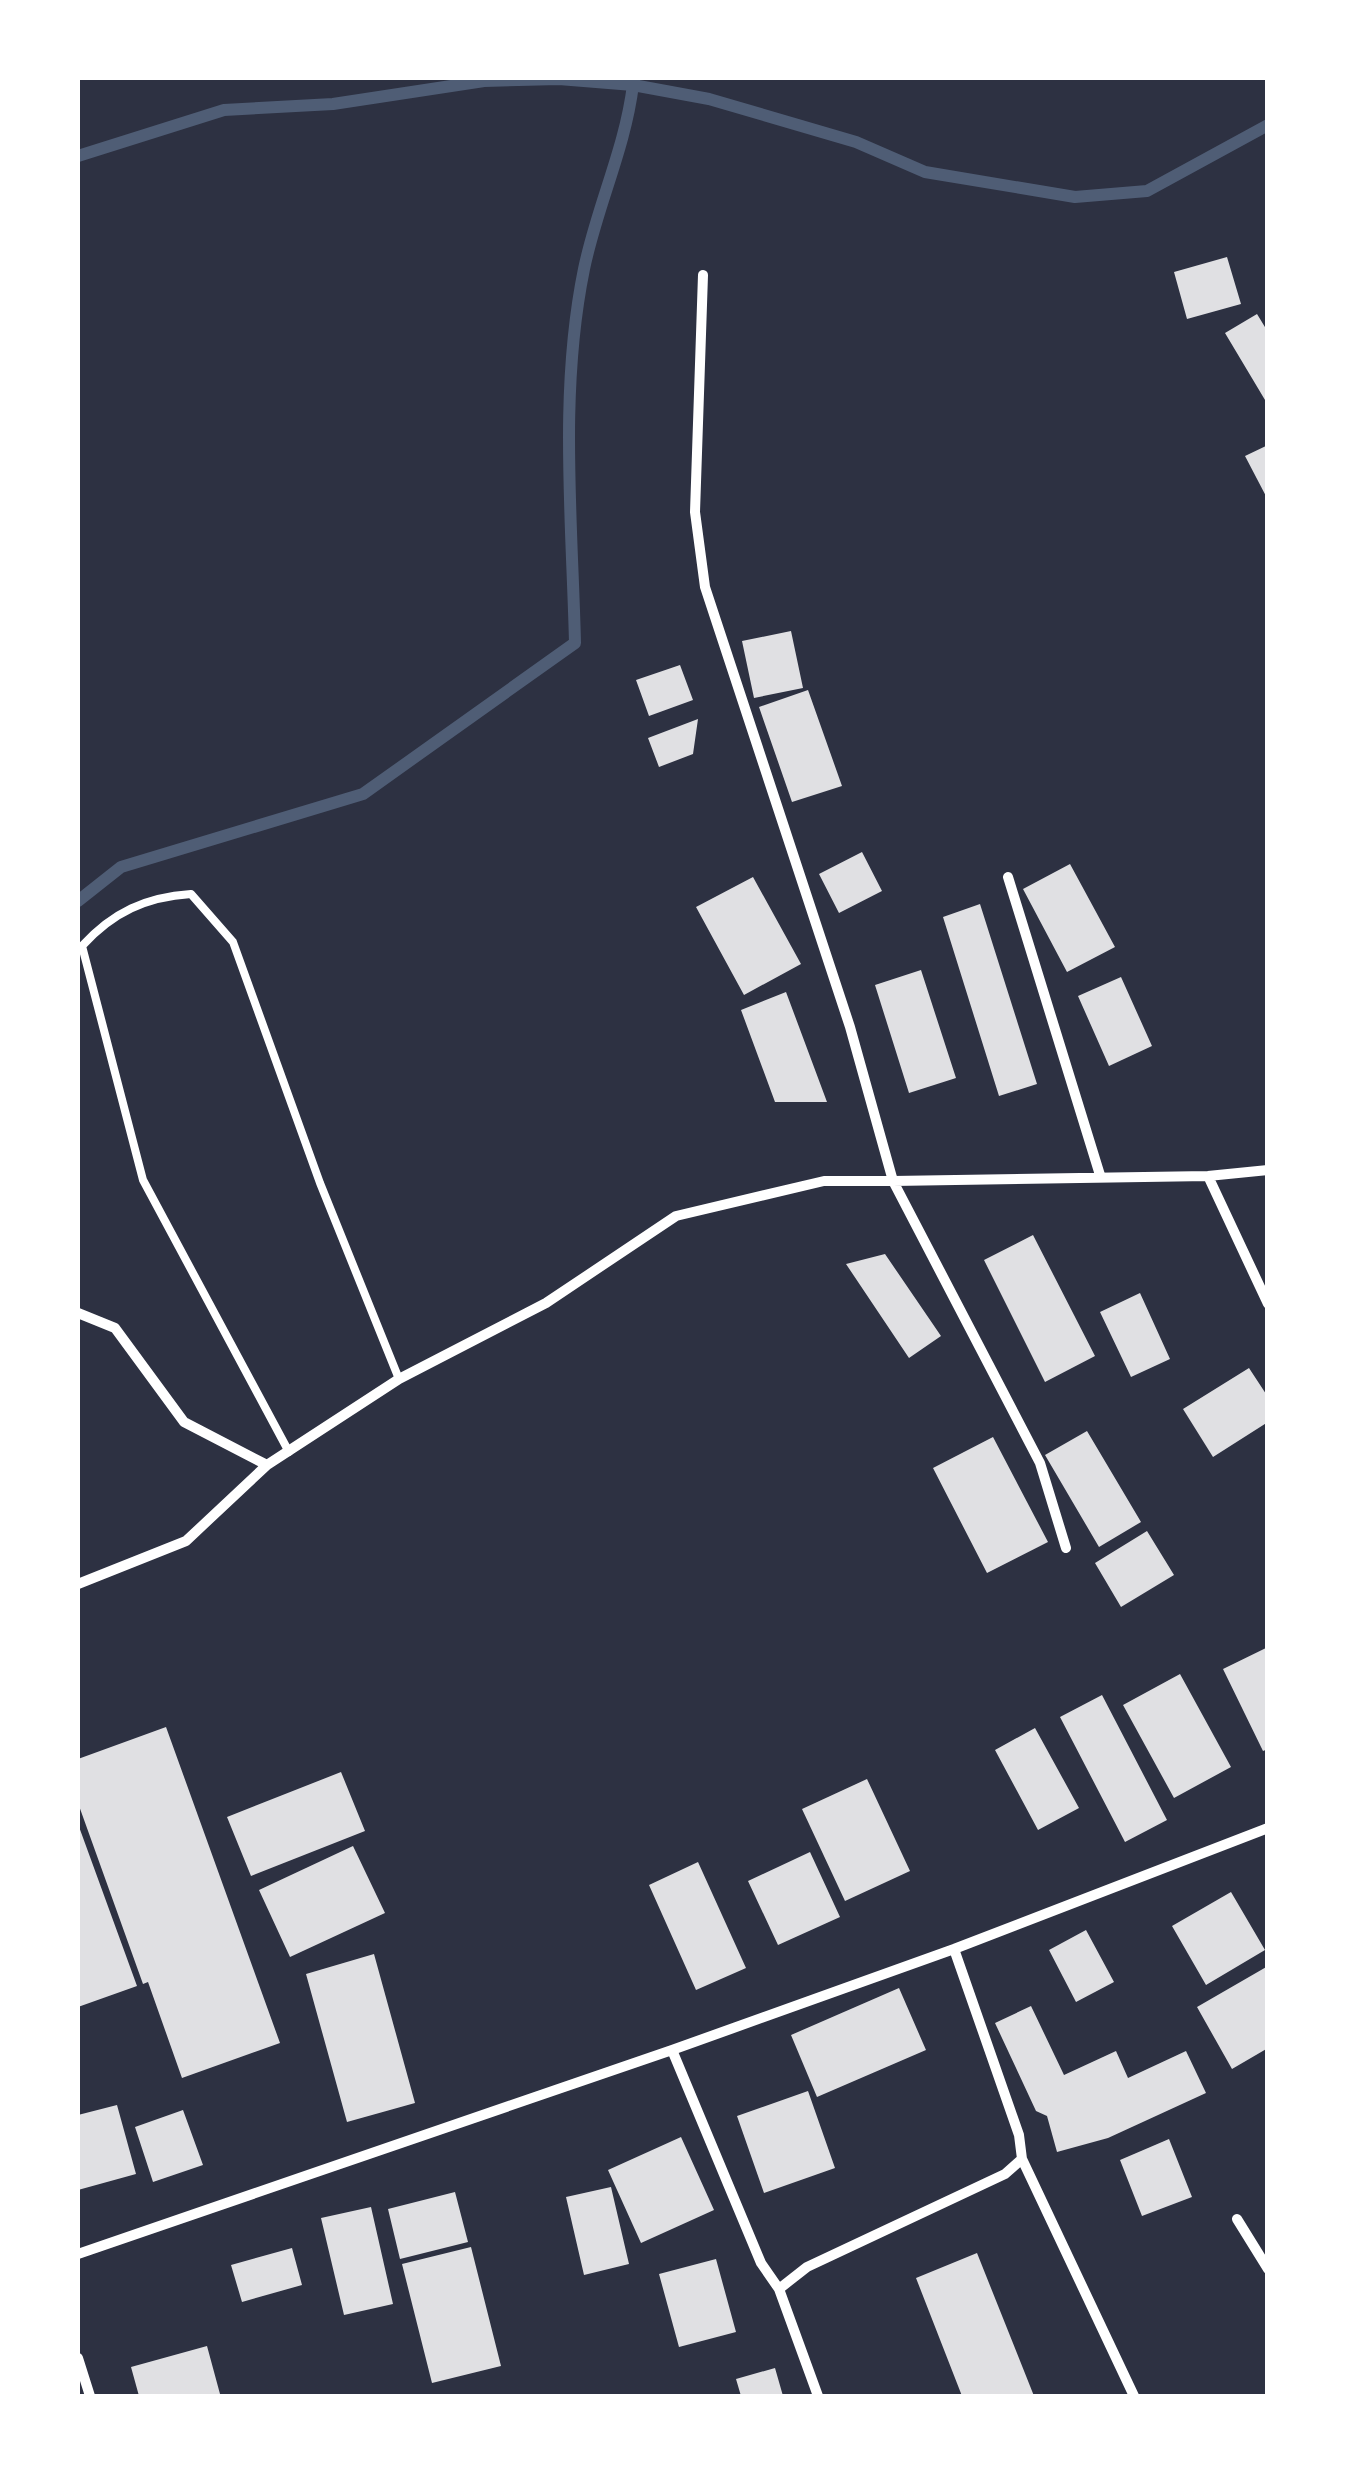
<svg xmlns="http://www.w3.org/2000/svg" width="1345" height="2474" viewBox="0 0 1345 2474" font-family="'Varela Round',sans-serif">
	<style>
		.lines { fill: none; stroke-linecap: round; stroke-linejoin: round }
		.stream { stroke: #4f5d75; stroke-width: 12 }
		.building { fill: #e0e0e3 }
		.service { stroke: #fff; stroke-width: 8 }
		.minor { stroke: #fff; stroke-width: 10 }
	</style>
	<rect width="100%" height="100%" fill="#2d3142"/>
	<g class="lines">
		<path class="stream" d="M 78,156 L 224,110 L 333,104 L 484,81 L 559,79 L 633,85 L 709,99 L 856,142 L 925,172 L 1075,197 L 1147,191 L 1268,125
			M 78,901 L 121,867 L 363,794 L 575,643 C 572,519 559,391 584,269 C 597,206 625,149 633,85"/>
	</g>
	<path class="building" d="M 1227,257 L 1241,304 L 1187,319 L 1174,272 Z
		M 1257,314 L 1268,332 L 1268,405 L 1225,333 Z
		M 1268,445 L 1268,500 L 1245,456 Z
		M 791,631 L 803,688 L 754,698 L 742,641 Z
		M 680,665 L 693,700 L 649,716 L 636,680 Z
		M 808,690 L 842,786 L 792,802 L 759,707 Z
		M 698,719 L 693,754 L 659,767 L 648,738 Z
		M 862,852 L 882,891 L 839,913 L 819,874 Z
		M 1070,864 L 1115,947 L 1067,972 L 1023,889 Z
		M 753,877 L 801,964 L 744,995 L 696,907 Z
		M 980,904 L 1037,1084 L 999,1096 L 943,917 Z
		M 921,970 L 956,1078 L 909,1093 L 875,985 Z
		M 1121,977 L 1152,1046 L 1109,1066 L 1078,996 Z
		M 786,992 L 827,1102 L 775,1102 L 741,1010 Z
		M 1033,1235 L 1095,1356 L 1045,1382 L 984,1260 Z
		M 885,1254 L 941,1336 L 909,1358 L 846,1264 Z
		M 1140,1293 L 1170,1359 L 1131,1377 L 1100,1312 Z
		M 1249,1368 L 1268,1397 L 1268,1422 L 1213,1457 L 1183,1409 Z
		M 1087,1431 L 1141,1522 L 1099,1547 L 1045,1455 Z
		M 993,1437 L 1048,1542 L 987,1573 L 933,1468 Z
		M 1147,1531 L 1174,1575 L 1121,1607 L 1095,1563 Z
		M 1268,1647 L 1268,1749 L 1263,1751 L 1223,1669 Z
		M 1180,1674 L 1231,1767 L 1174,1798 L 1123,1705 Z
		M 1102,1695 L 1167,1820 L 1125,1842 L 1060,1717 Z
		M 166,1727 L 280,2043 L 182,2078 L 148,1982 L 143,1984 L 78,1803 L 78,1759 Z
		M 1035,1728 L 1079,1808 L 1038,1830 L 995,1750 Z
		M 341,1772 L 365,1831 L 251,1876 L 227,1817 Z
		M 867,1779 L 910,1871 L 845,1901 L 802,1809 Z
		M 78,1824 L 137,1986 L 78,2007 Z
		M 353,1846 L 385,1913 L 290,1957 L 259,1890 Z
		M 810,1852 L 840,1917 L 778,1945 L 748,1881 Z
		M 698,1862 L 746,1968 L 696,1990 L 649,1885 Z
		M 1231,1892 L 1265,1950 L 1206,1985 L 1172,1926 Z
		M 1086,1930 L 1114,1982 L 1076,2002 L 1049,1950 Z
		M 374,1954 L 415,2103 L 347,2122 L 306,1974 Z
		M 1268,1966 L 1268,2048 L 1232,2069 L 1197,2007 Z
		M 899,1988 L 926,2050 L 817,2097 L 791,2035 Z
		M 1031,2006 L 1064,2075 L 1116,2051 L 1128,2078 L 1186,2051 L 1206,2093 L 1108,2138 L 1057,2152 L 1047,2116 L 1036,2111 L 995,2023 Z
		M 808,2091 L 835,2168 L 764,2193 L 737,2116 Z
		M 117,2105 L 136,2174 L 78,2190 L 78,2115 Z
		M 183,2110 L 203,2165 L 153,2182 L 135,2127 Z
		M 681,2137 L 714,2210 L 641,2243 L 608,2170 Z
		M 1169,2139 L 1192,2197 L 1142,2216 L 1120,2160 Z
		M 611,2187 L 629,2264 L 584,2275 L 566,2197 Z
		M 455,2192 L 468,2242 L 400,2259 L 388,2209 Z
		M 371,2207 L 393,2304 L 344,2315 L 321,2218 Z
		M 471,2247 L 501,2366 L 432,2383 L 402,2264 Z
		M 292,2248 L 302,2285 L 242,2302 L 231,2265 Z
		M 977,2253 L 1034,2396 L 962,2396 L 916,2278 Z
		M 716,2259 L 736,2332 L 679,2347 L 659,2274 Z
		M 207,2346 L 220,2394 L 139,2396 L 131,2367 Z
		M 775,2368 L 783,2396 L 741,2396 L 736,2379 Z"/>
	<g class="lines">
		<path class="service" d="M 289,1452 L 143,1180 L 82,946 C 113,912 146,897 191,894 L 233,942 L 320,1183 L 399,1379"/>
		<path class="minor" d="M 703,275 L 695,512 L 705,587 L 850,1027 L 893,1181 L 1208,1176 L 1268,1170
			M 1008,877 L 1100,1175
			M 1208,1176 L 1268,1304
			M 78,1313 L 115,1328 L 184,1422 L 267,1465 L 399,1379 L 546,1303 L 676,1216 L 824,1181 L 893,1181 L 1040,1463 L 1066,1548
			M 78,1584 L 186,1541 L 267,1465
			M 672,2050 L 761,2263 L 779,2289
			M 1022,2159 L 1134,2396
			M 1237,2219 L 1268,2269
			M 78,2254 L 672,2050 L 954,1949 L 1268,1828
			M 78,2358 L 90,2396
			M 818,2396 L 779,2289 L 807,2267 L 1005,2174 L 1022,2159 L 1019,2135 L 954,1949"/>
	</g>
	<rect width="1345" height="2474" fill="none" stroke="#ffffff" stroke-width="160"/>
</svg>
